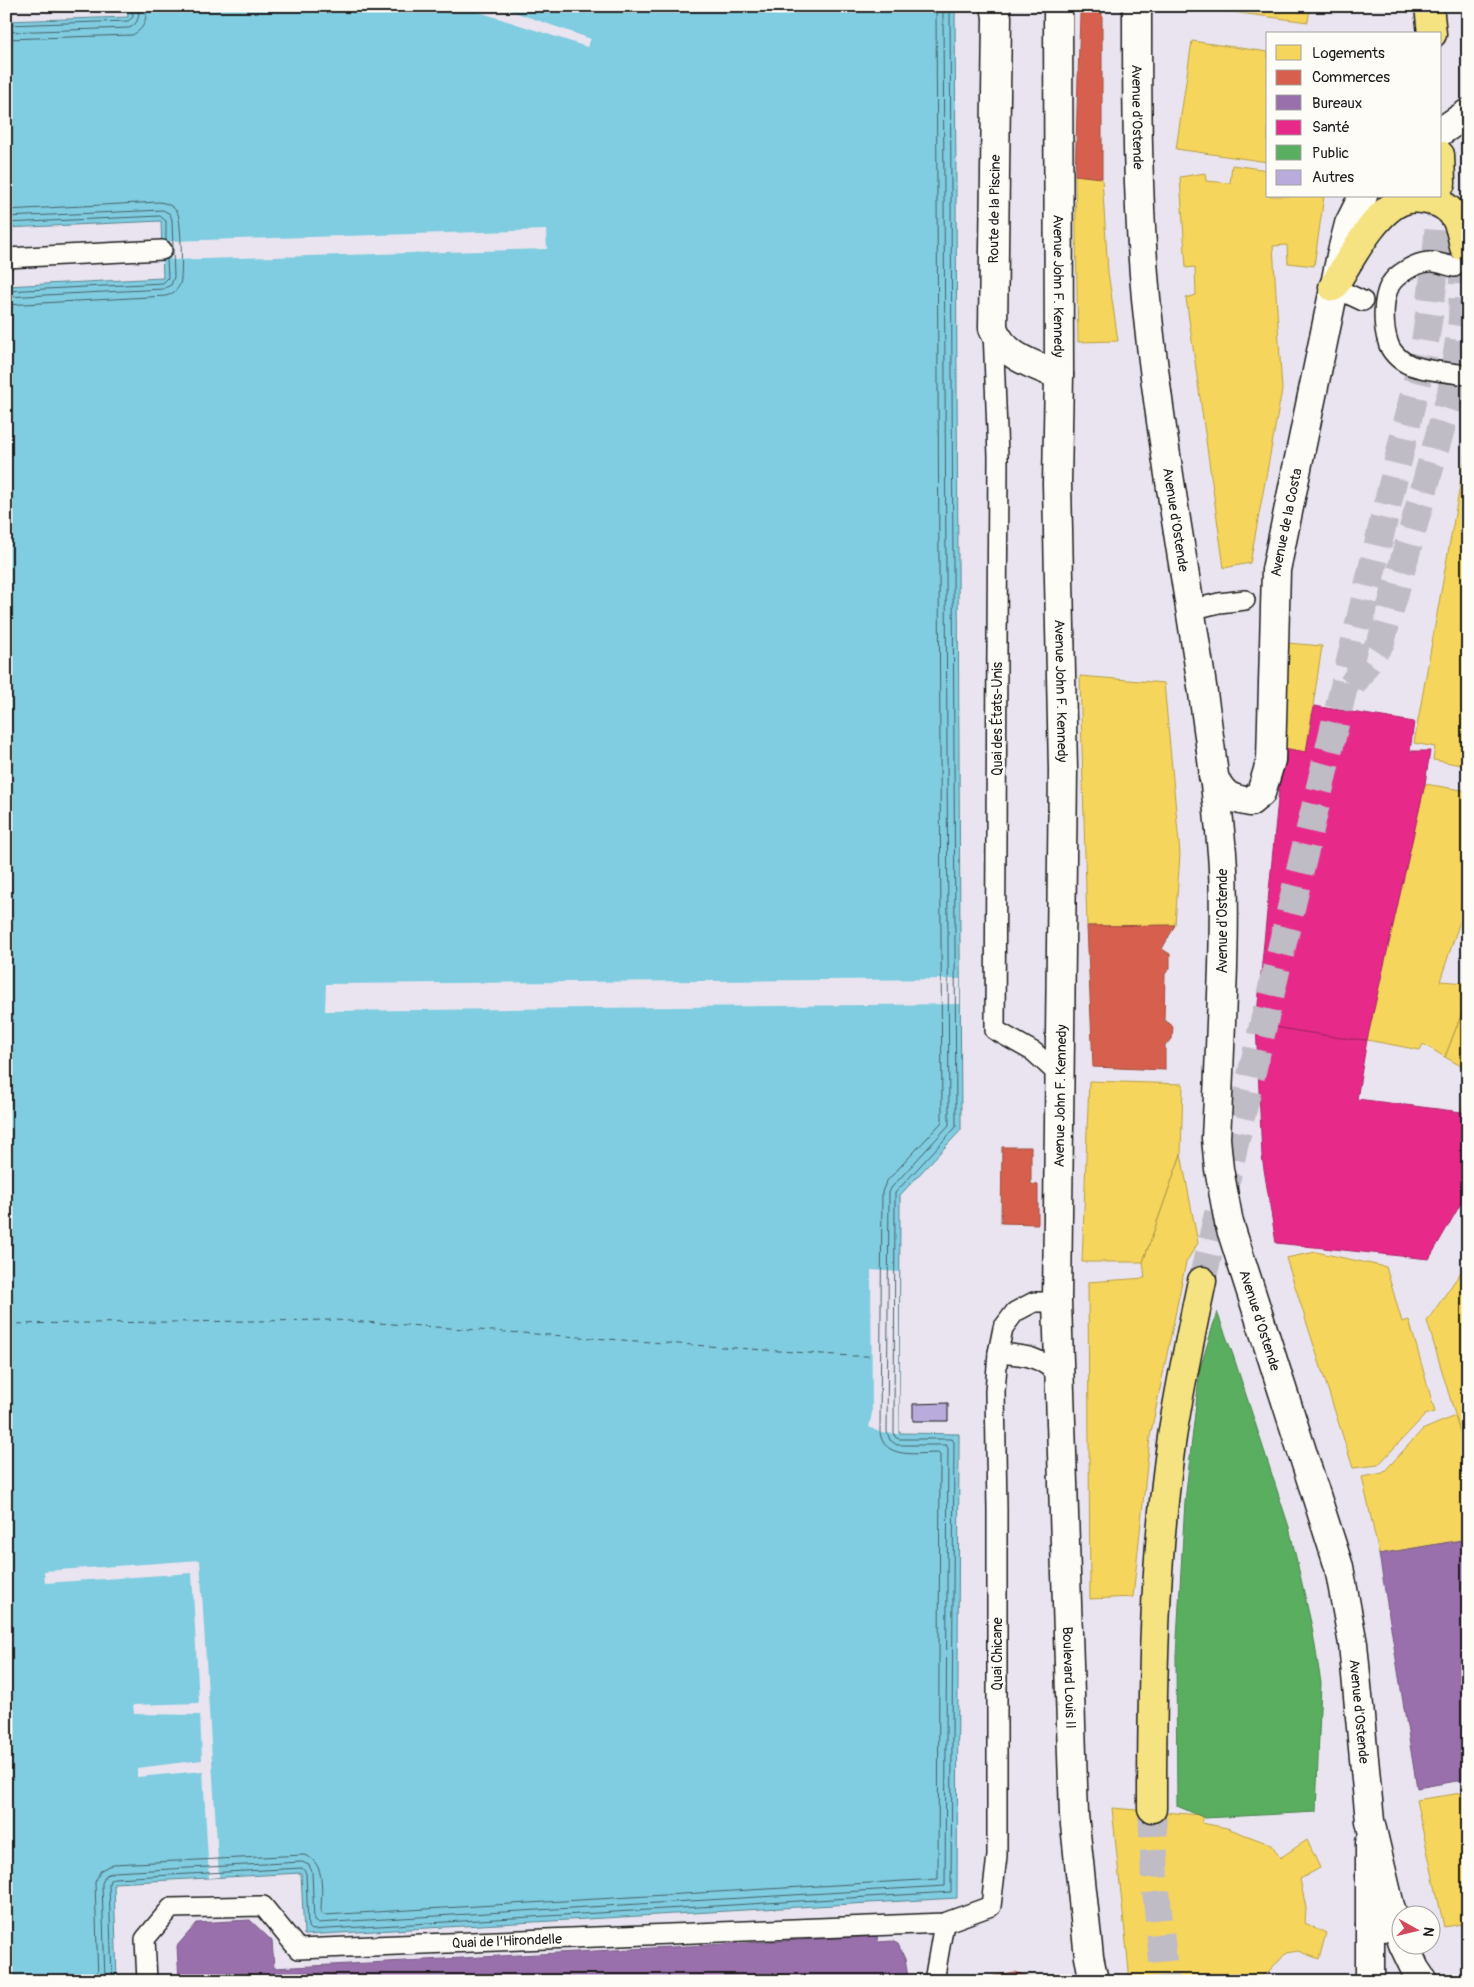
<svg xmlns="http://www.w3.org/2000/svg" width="1474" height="1987" viewBox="0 0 1474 1987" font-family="Pangolin,sans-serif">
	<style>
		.water { fill: #80cce0; stroke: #588692 }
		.pier { fill: #e9e4ef }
		.homes { fill: #f6d55c; stroke: #b59e49 }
		.shops { fill: #d6604d; stroke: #9e4c3e }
		.offices { fill: #9970ab; stroke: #745780 }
		.health { fill: #e7298a; stroke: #aa2569 }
		.public { fill: #5aae61; stroke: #47824c }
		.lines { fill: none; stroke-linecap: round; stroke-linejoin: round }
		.shore { stroke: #44626a; stroke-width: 1 }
		.ferry { stroke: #3f5a61; stroke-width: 1; stroke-dasharray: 6 5; stroke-linecap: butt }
		.building { fill: #b9acdd; stroke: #1c1c1c }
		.primary-tunnel { stroke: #c0bcc5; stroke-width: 28; stroke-dasharray: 28 14; stroke-linecap: butt }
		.service-casing { stroke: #1c1c1c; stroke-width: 22 }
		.minor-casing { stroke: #1c1c1c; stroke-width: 31 }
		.secondary-casing { stroke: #1c1c1c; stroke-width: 31 }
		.primary-casing { stroke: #1c1c1c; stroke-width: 31 }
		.service { stroke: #fdfcf7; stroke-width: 19 }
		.minor { stroke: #fdfcf7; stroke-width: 28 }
		.secondary { stroke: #fdfcf7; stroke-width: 28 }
		.primary { stroke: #f5e382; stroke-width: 28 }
		.labels { text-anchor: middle; stroke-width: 5; stroke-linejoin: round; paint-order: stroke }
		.street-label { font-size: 14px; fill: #1c1c1c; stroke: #fdfcf7 }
	</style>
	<rect width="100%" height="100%" fill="#e9e4ef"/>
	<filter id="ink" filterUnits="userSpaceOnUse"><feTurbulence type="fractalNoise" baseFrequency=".02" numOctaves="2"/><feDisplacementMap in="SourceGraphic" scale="10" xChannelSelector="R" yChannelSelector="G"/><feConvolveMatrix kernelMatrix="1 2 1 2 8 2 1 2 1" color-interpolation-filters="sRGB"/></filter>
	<g filter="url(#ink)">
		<path class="water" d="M 127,6 L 955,6 L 961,1130 L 900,1195 L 899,1433 L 959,1434 L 957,1898 L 304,1935 L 301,1873 L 114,1883 L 117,1981 L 6,1981 L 6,286 L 163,278 L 161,221 L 6,228 L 6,21 L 128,17 Z"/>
		<path class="pier" d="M 461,6 L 497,6 L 591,39 L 587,47 Z
			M 546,230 L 547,249 L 171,260 L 170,253 L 162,246 L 170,245 L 170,241 Z
			M 960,979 L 960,1004 L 325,1011 L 326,984 Z
			M 871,1270 L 899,1272 L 899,1434 L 881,1433 L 869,1427 L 872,1413 Z
			M 200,1560 L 219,1877 L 209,1878 L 203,1771 L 137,1777 L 137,1768 L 202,1760 L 200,1715 L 134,1714 L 133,1705 L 199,1703 L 192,1573 L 45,1583 L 44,1571 Z"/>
		<path class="homes" d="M 1224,6 L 1310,6 L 1308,22 L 1224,11 Z
			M 1192,41 L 1268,52 L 1268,162 L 1176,149 Z
			M 1232,165 L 1268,170 L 1268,196 L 1324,196 L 1314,266 L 1288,263 L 1287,245 L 1273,246 L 1282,390 L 1250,563 L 1224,568 L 1186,298 L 1196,295 L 1195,267 L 1186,268 L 1180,177 L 1205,173 L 1206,181 L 1230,183 Z
			M 1075,175 L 1102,178 L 1108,272 L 1118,341 L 1078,342 Z
			M 1468,441 L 1468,766 L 1433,760 L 1435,747 L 1414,743 Z
			M 1288,643 L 1322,646 L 1306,752 L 1283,748 Z
			M 1080,676 L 1164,683 L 1180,854 L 1175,925 L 1087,926 Z
			M 1425,784 L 1468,791 L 1468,897 L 1440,981 L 1468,983 L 1468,997 L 1445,1057 L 1423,1044 L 1420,1050 L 1367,1040 Z
			M 1468,997 L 1468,1070 L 1445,1057 Z
			M 1468,1076 L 1468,1115 L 1462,1112 Z
			M 1089,1081 L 1183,1084 L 1181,1154 L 1143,1262 L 1082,1262 Z
			M 1181,1154 L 1198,1243 L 1186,1262 L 1150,1437 L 1133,1597 L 1090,1599 L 1088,1282 L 1145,1278 L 1143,1262 Z
			M 1316,1252 L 1386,1267 L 1402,1322 L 1409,1320 L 1435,1412 L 1425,1415 L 1378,1465 L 1353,1468 L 1286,1258 Z
			M 1468,1262 L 1468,1458 L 1427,1321 Z
			M 1455,1416 L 1468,1458 L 1468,1539 L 1379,1554 L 1362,1477 L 1383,1473 L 1422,1430 Z
			M 1468,1792 L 1468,1923 L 1444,1927 L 1416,1800 Z
			M 1112,1808 L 1202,1815 L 1202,1823 L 1227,1828 L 1272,1845 L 1280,1858 L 1307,1840 L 1320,1868 L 1300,1879 L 1306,1908 L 1305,1923 L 1326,1933 L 1319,1959 L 1298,1951 L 1286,1953 L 1269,1971 L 1254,1981 L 1130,1981 Z"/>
		<path class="shops" d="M 1083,6 L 1102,6 L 1102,178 L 1075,175 L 1080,14 L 1083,11 Z
			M 1175,925 L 1162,949 L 1170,954 L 1170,968 L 1165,974 L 1164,1020 L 1173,1026 L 1172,1039 L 1165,1045 L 1165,1070 L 1093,1067 L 1087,926 Z
			M 1002,1147 L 1031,1147 L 1031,1184 L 1038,1185 L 1038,1224 L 1001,1223 Z
			M 1015,1972 L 1039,1981 L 985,1981 L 994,1976 Z"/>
		<path class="offices" d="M 1468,1539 L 1468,1779 L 1417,1788 L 1379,1554 Z
			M 250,1920 L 272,1941 L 274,1968 L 877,1936 L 878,1942 L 892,1941 L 898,1944 L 905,1959 L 908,1977 L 907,1981 L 179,1981 L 177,1946 L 197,1923 Z"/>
		<path class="health" d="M 1314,706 L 1414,722 L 1410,751 L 1430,751 L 1425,784 L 1367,1040 L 1341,1038 L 1256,1024 L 1283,748 L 1306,752 Z
			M 1256,1024 L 1341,1038 L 1367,1040 L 1357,1099 L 1462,1112 L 1468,1115 L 1468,1191 L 1429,1259 L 1276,1243 L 1262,1157 Z"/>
		<path class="public" d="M 1217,1312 L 1233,1355 L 1289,1527 L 1312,1627 L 1321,1683 L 1316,1812 L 1205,1818 L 1177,1806 L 1176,1656 L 1185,1501 L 1200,1369 Z"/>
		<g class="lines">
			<path class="shore" d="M 6,25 L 128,21 L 133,17 L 132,6
				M 6,32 L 129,28 C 139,24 139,16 139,6
				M 6,39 L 132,35 C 145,29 147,19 146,6
				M 6,210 L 159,202 C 167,203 174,206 178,214 C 181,221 183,277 180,284 C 177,291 172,294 166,296 L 6,305
				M 6,217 L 163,210 L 170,214 L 172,220 L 174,277 L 171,285 L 163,289 L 6,297
				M 6,223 L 160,216 L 166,221 L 166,240
				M 6,291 L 163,283 L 168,278 L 167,259
				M 98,1981 L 95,1882 L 101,1870 L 113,1864 L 304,1855 C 327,1862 321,1894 321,1913 L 324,1915 L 938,1879 L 940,1455 L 938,1453 C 918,1453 883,1460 880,1432 L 882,1192 L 886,1182 L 942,1122 L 936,6
				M 105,1981 L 102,1883 L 106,1875 L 114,1872 L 302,1862 L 309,1865 L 312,1872 L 314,1921 L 317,1923 L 945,1886 L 948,1448 L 946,1445 L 897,1445 L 890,1440 L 887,1432 L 889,1192 L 892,1187 L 949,1125 L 943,6
				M 112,1981 L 109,1884 L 110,1880 L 114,1878 L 302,1868 L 306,1873 L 308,1927 L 311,1930 L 951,1892 L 954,1442 L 952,1439 L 899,1439 L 895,1437 L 894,1433 L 895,1193 L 956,1127 L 950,6"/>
			<path class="ferry" d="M 6,1324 L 335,1320 L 851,1356 L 871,1356"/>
		</g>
		<path class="building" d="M 948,1403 L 948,1421 L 913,1421 L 913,1404 Z"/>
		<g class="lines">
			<path class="primary-tunnel" d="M 1352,685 L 1381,642 L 1451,393 L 1462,320 L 1464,247
				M 1202,1281 L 1422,360 C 1432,301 1439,243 1441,183
				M 1152,1808 L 1155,1880 L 1165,1981"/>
			<g class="service-casing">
				<g id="service">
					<path d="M 6,258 L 162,250"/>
					<path d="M 1454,267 C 1446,265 1436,261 1428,262 C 1416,263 1396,274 1390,285 C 1382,300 1383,327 1388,342 C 1390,351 1399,360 1408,364 C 1419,370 1453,373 1468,375"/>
					<path d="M 1333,287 L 1363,301"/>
					<path d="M 993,330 L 998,456 L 995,1030 L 1034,1052 L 1060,1076"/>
					<path d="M 1190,610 L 1219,603 L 1245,600"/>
					<path d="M 998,1353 C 1026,1355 1039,1356 1060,1376"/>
					<path id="s1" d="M 147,1981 L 145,1939 L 171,1908 L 263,1906 L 298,1949 L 944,1923 L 991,1906 L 997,1856 L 997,1509 L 995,1391 L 998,1353 L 1003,1328 L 1015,1312 L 1034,1302 L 1057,1302"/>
					<path d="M 934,1981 L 944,1923"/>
				</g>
			</g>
			<g class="minor-casing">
				<g id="minor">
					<path d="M 995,6 L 997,17 L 993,328 C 1004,357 1032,364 1059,375"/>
					<path d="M 1440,132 L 1468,113"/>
					<path id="s2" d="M 1213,776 C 1224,796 1228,798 1250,802 L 1261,793 L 1271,760 L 1276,570 L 1341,255 L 1349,224 L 1363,196"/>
					<path d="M 1370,1843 L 1370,1981"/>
				</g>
			</g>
			<g class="secondary-casing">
				<g id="secondary">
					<path id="s3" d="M 1058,6 L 1059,375 L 1057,483 L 1063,770 L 1057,1302 L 1074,1815 L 1089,1957 L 1094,1981"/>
					<path id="s4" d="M 1137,6 C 1137,104 1137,201 1146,298 C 1164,483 1206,666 1222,853 C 1225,890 1224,929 1223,967 C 1221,1024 1219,1081 1216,1138 L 1219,1169 L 1229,1223 L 1339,1567 L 1353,1644 L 1370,1821 L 1390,1906 L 1402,1941"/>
					<path d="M 1370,1925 L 1397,1928"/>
					<path d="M 1403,1944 L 1415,1969 L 1423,1981"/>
				</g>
			</g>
			<g class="primary-casing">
				<path id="primary" d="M 1429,6 L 1432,34
					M 1440,155 L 1441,183
					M 1333,287 C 1349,262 1376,208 1405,200 C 1414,197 1424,199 1432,201 C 1456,207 1460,225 1464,247
					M 1152,1808 C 1152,1684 1154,1560 1172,1437 C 1180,1385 1191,1333 1202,1281"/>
			</g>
			<use href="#service" class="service"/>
			<use href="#minor" class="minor"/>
			<use href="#secondary" class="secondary"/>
			<use href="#primary" class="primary"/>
		</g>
	</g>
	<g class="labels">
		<g class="street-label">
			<text dy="5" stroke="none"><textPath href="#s4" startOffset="111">Avenue d'Ostende</textPath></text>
			<text transform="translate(994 209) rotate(-89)" y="5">Route de la Piscine</text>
			<text dy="5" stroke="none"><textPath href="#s3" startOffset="280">Avenue John F. Kennedy</textPath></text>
			<text dy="5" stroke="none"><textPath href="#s4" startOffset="516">Avenue d'Ostende</textPath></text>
			<text dy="5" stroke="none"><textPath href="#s2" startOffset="335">Avenue de la Costa</textPath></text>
			<text dy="5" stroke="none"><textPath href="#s3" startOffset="685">Avenue John F. Kennedy</textPath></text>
			<text transform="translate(997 719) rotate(-90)" y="5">Quai des États-Unis</text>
			<text transform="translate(1222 921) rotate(-90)" y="5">Avenue d'Ostende</text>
			<text transform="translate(1060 1096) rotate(-89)" y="5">Avenue John F. Kennedy</text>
			<text dy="5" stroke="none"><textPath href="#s4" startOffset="1326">Avenue d'Ostende</textPath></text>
			<text transform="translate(997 1654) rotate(-90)" y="5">Quai Chicane</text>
			<text dy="5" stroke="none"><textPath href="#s3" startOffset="1672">Boulevard Louis II</textPath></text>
			<text dy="5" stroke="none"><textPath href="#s4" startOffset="1731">Avenue d'Ostende</textPath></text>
			<text dy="5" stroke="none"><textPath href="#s1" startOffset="439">Quai de l’Hirondelle</textPath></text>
		</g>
	</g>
	<rect width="1474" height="1987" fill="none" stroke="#fdfcf7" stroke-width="25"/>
	<rect x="12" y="12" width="1449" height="1962" fill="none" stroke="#1c1c1c" stroke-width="2" filter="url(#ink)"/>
	<rect x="1266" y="32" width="175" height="165" fill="#fdfcf7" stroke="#a3a29f"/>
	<rect x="1276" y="45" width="25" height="15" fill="#f6d55c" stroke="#a3a29f"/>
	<text x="1312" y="58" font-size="15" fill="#1c1c1c">Logements</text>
	<rect x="1276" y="70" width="25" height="15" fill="#d6604d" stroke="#a3a29f"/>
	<text x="1312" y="82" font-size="15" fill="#1c1c1c">Commerces</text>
	<rect x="1276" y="95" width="25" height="15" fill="#9970ab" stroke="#a3a29f"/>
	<text x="1312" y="108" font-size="15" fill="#1c1c1c">Bureaux</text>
	<rect x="1276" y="120" width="25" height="15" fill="#e7298a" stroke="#a3a29f"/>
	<text x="1312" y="132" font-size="15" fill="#1c1c1c">Santé</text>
	<rect x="1276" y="145" width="25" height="15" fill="#5aae61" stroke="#a3a29f"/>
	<text x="1312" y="158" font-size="15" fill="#1c1c1c">Public</text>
	<rect x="1276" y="170" width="25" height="15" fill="#b9acdd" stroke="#a3a29f"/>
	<text x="1312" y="182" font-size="15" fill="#1c1c1c">Autres</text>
	<g transform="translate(1416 1930) rotate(98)"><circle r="24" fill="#fdfcf7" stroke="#a3a29f"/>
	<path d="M0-4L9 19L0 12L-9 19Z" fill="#d1495b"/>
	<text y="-8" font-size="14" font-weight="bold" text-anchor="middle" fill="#1c1c1c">N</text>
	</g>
</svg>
